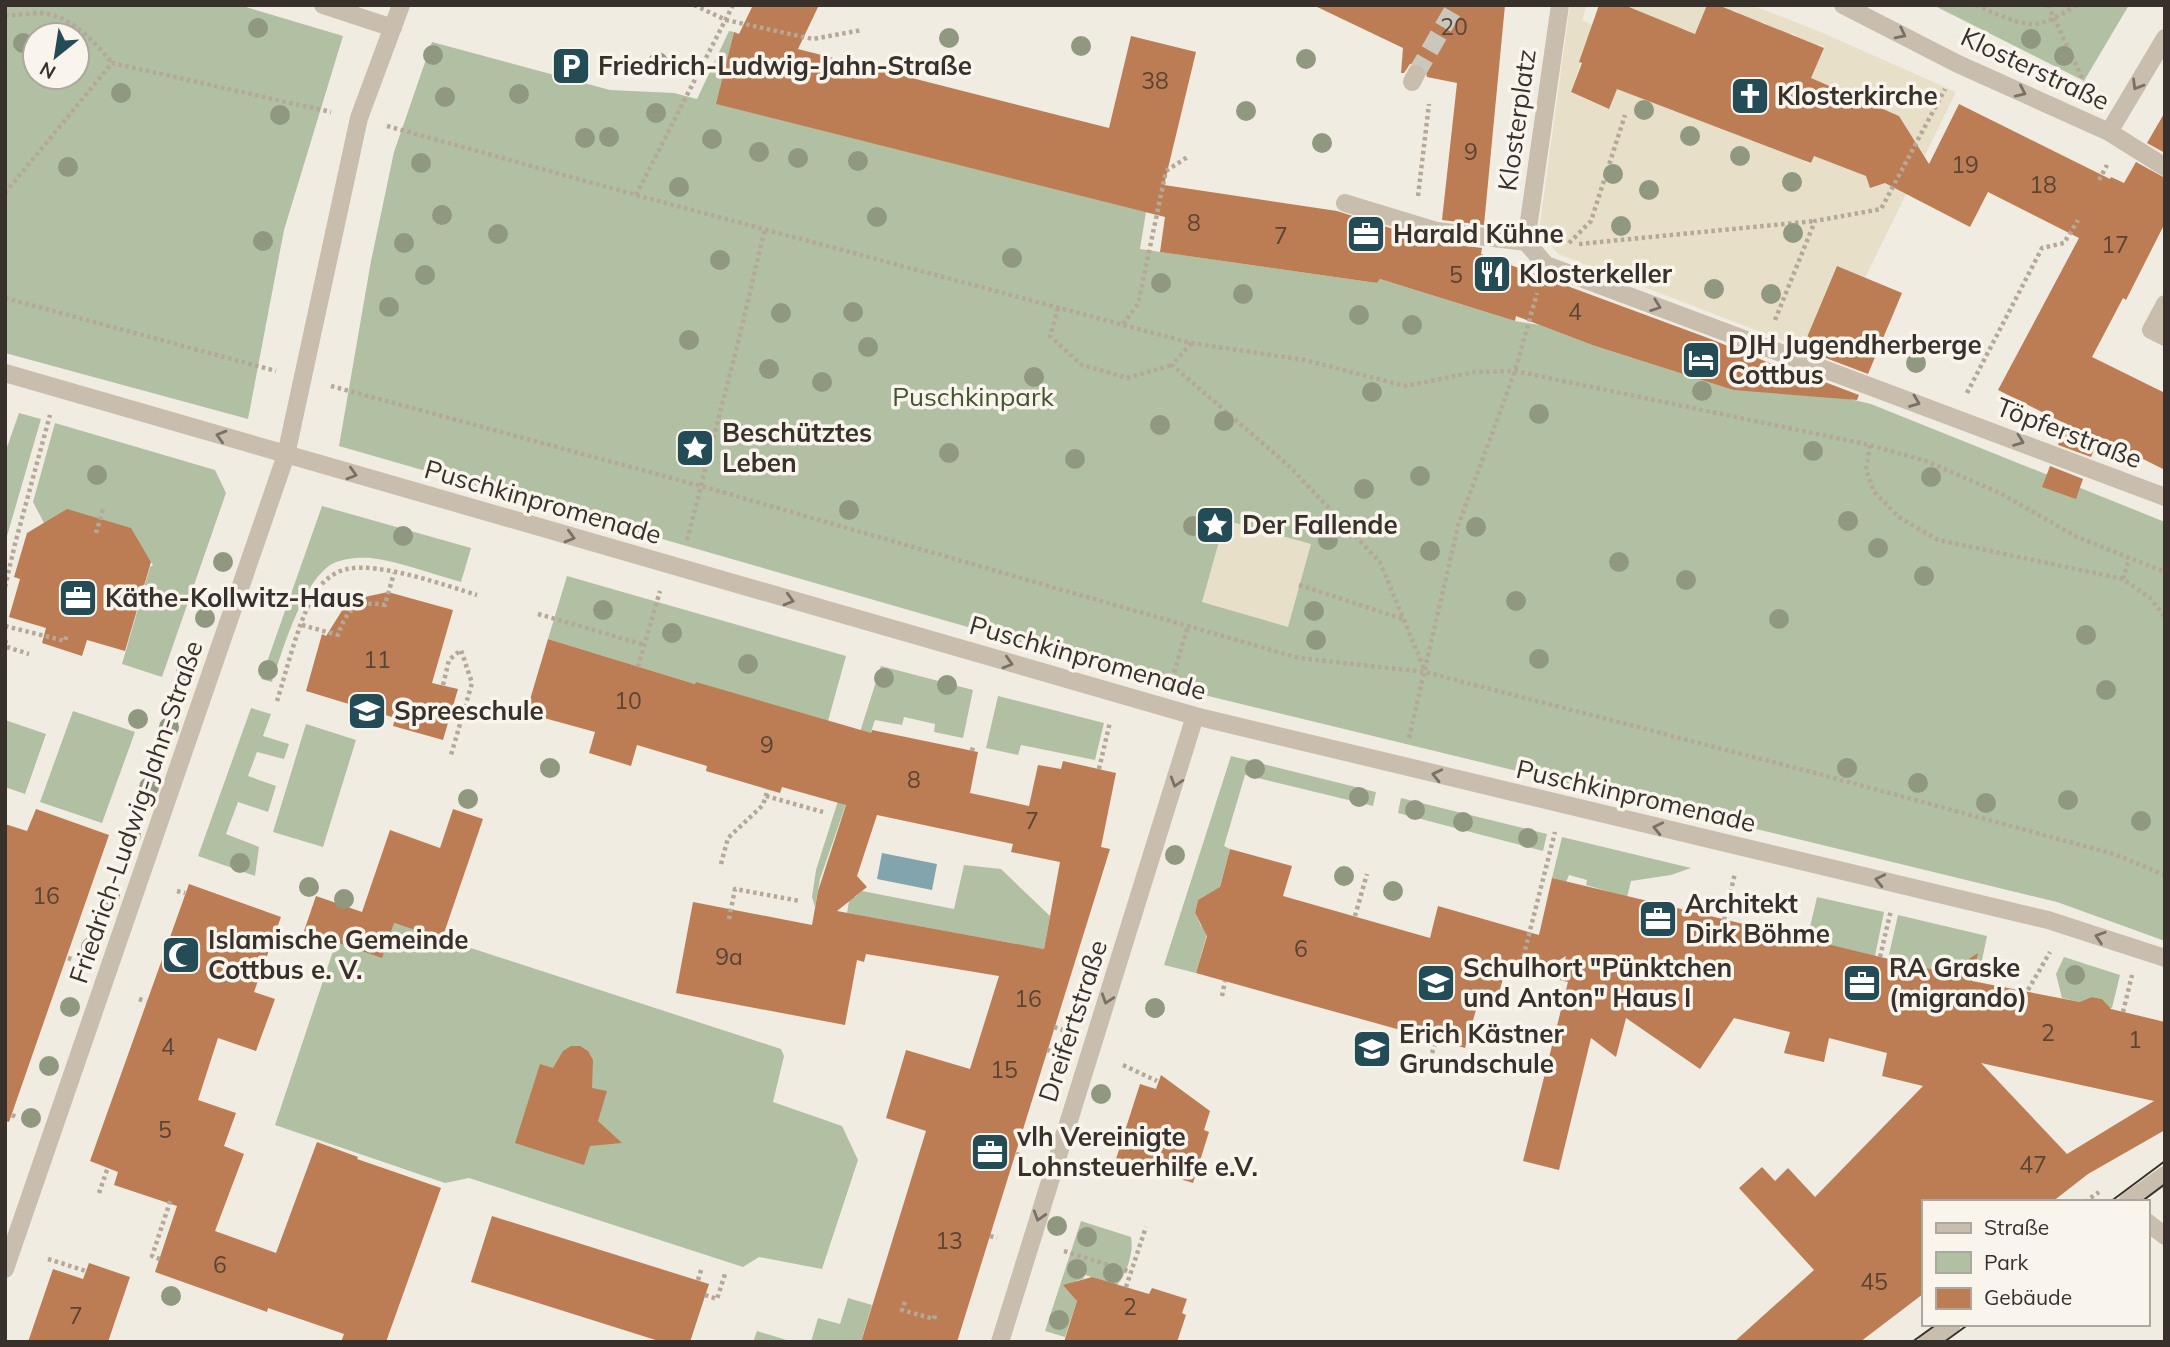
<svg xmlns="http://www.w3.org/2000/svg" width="2170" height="1347" viewBox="0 0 2170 1347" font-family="Mulish,sans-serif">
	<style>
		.green { fill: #b1c0a2; fill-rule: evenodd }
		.plaza { fill: #e8dfc9 }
		.water { fill: #82a4ac }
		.building { fill: #bc7d54; fill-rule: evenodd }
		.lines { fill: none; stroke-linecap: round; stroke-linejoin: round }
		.minor-tunnel { stroke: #ccc7bd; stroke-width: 18; stroke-dasharray: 18 9; stroke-linecap: butt }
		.path { stroke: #b5a898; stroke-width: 4.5; stroke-dasharray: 3.5 3.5; stroke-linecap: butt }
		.minor { stroke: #c9bead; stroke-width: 18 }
		.tram { stroke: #38312b; stroke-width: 2 }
		.tree { fill: #919880 }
		.oneway { stroke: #797066 }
		.labels { text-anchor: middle; stroke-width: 7; stroke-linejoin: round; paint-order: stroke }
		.number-label { font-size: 23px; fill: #594435 }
		.poi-label { font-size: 26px; font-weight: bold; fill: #38312b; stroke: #f9f5ed; text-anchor: start }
		.street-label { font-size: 26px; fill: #38312b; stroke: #f9f5ed }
		.park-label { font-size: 26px; fill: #425431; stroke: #f9f5ed }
	</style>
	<rect width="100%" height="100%" fill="#f1ece1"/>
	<path class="green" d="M 5,5 L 239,5 L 343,36 L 284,230 L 248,419 L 5,353 ZM 35,35 L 77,35 L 77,77 L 35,77 Z
		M 1933,5 L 2129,5 L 2084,81 Z
		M 729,31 L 734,32 L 717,104 L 1146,212 L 1140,249 L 1377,283 L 1380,279 L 1515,321 L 1540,325 L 1592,345 L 1733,390 L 1833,395 L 1871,404 L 2165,522 L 2165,941 L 2057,902 L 1204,695 L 339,446 L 371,261 L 394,152 L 432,42 L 610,90 L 674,93 L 697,99 Z
		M 19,413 L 41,419 L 5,543 L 5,453 Z
		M 55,423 L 215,470 L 226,493 L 162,677 L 122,664 L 150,567 L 153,565 L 142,548 L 44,523 L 33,502 Z
		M 322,506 L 471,548 L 461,582 C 432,574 401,562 371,558 C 359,557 345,558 334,563 C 304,577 282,652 272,682 L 261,679 Z
		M 567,576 L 846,656 L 828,721 L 695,684 L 548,639 Z
		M 881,666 L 973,690 L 963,738 L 934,732 L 935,724 L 904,717 L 902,725 L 875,720 L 820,879 L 815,907 L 812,897 L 816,870 Z
		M 998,696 L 1104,723 L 1095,760 L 1021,745 L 1018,755 L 986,748 Z
		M 251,708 L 271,714 L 263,736 L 289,744 L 284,759 L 257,752 L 248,776 L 276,786 L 268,812 L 238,802 L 226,834 L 259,847 L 255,876 L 198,856 Z
		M 73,711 L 135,732 L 102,823 L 40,802 Z
		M 5,720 L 46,734 L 25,794 L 5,787 Z
		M 306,724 L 356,740 L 323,847 L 273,832 Z
		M 1231,756 L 1376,792 L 1373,806 L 1245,775 L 1224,846 L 1230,849 L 1218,894 L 1211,893 L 1198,900 L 1195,913 L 1201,926 L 1209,927 L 1196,973 L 1164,965 Z
		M 1401,798 L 1547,834 L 1543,851 L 1398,813 Z
		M 1562,837 L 1691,868 L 1671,875 L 1631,881 L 1627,897 L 1586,885 L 1587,880 L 1569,875 L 1566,882 L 1552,878 Z
		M 964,865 L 1001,869 L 1050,916 L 1044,949 L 847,913 L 850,895 L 855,897 L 862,891 L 954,909 Z
		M 1817,897 L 1884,912 L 1875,956 L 1807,940 Z
		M 1898,915 L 1987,936 L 1982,960 L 1973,978 L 1966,971 L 1954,968 L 1947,973 L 1888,959 Z
		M 394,923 L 781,1049 L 784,1056 L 773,1102 L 842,1126 L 858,1160 L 822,1269 L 759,1257 L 743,1267 L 469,1178 L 445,1183 L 275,1125 L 336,942 Z
		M 2064,957 L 2120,975 L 2112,1008 L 2108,1008 L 2102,999 L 2092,997 L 2084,1003 L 2062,998 L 2056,974 Z
		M 1081,1221 L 1131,1237 C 1134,1251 1127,1274 1117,1285 L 1085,1275 L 1083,1279 L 1076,1281 L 1072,1294 L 1077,1301 L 1065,1337 L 1045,1331 Z
		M 848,1298 L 872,1305 L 861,1341 L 811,1342 L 818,1318 L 840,1324 Z
		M 757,1331 L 793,1342 L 753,1342 Z"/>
	<path class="plaza" d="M 1570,5 L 1587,5 L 1582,20 L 1592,25 L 1571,93 L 1608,109 L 1620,80 L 1749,140 L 1753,132 L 1773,140 L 1770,148 L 1777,150 L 1780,143 L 1806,153 L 1804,162 L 1811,164 L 1814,156 L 1866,176 L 1870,188 L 1878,185 L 1901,119 L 1898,115 L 1890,118 L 1864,101 L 1807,86 L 1825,46 L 1818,44 L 1816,48 L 1795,40 L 1797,36 L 1792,33 L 1790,37 L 1766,28 L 1767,24 L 1763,22 L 1760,26 L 1737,16 L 1738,12 L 1733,10 L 1731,14 L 1715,5 L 1752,5 L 1823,33 L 1956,92 L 1865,278 L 1837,266 L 1802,348 L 1558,254 L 1539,231 Z
		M 1622,5 L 1707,5 L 1695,34 L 1683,28 L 1680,36 Z
		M 1225,520 L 1311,544 L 1288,627 L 1202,602 Z"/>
	<path class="water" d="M 882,853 L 937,864 L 932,890 L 877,879 Z"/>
	<path class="building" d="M 753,5 L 819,5 L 798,49 L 1109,128 L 1131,36 L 1196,52 L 1164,185 L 1337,211 L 1434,242 L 1482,248 L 1481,254 L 1708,338 L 1792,372 L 1793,370 L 1859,395 L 1857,400 L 1733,390 L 1592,345 L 1516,316 L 1515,321 L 1380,279 L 1377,283 L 1160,252 L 1165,217 L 716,104 L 734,32 L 739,34 Z
		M 1313,5 L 1505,5 L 1484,225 L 1442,220 L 1457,83 L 1427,77 L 1425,67 L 1416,63 L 1410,64 L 1404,73 L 1401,73 L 1403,48 Z
		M 1599,5 L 1624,5 L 1695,34 L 1707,5 L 1718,5 L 1824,48 L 1811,78 L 1899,116 L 1929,164 L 1959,104 L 2110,179 L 2111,177 L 2124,183 L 2136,162 L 2165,178 L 2165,223 L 2126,300 L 2123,298 L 2092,357 L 2165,393 L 2165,470 L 2099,437 L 2091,457 L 2058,445 L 2066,424 L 1998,390 L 2079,238 L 1988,192 L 1970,227 L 1885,183 L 1870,188 L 1866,176 L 1814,156 L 1811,163 L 1617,89 L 1609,109 L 1571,92 L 1582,63 L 1579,62 Z
		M 2165,112 L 2165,153 L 2147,143 Z
		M 1837,266 L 1902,293 L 1868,374 L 1802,349 Z
		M 2050,466 L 2083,479 L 2076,499 L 2042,487 Z
		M 67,509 L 131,528 L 151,562 L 125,651 L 87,640 L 82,656 L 42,643 L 46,628 L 9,617 L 20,579 L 14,577 L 27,533 Z
		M 388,592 L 453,610 L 432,683 L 458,689 L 443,740 L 393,726 L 395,718 L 306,691 L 322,634 L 326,636 L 343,609 L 350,603 L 360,598 Z
		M 548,639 L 695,684 L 696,682 L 871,733 L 872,730 L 978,752 L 970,793 L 1029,806 L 1038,765 L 1061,769 L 1063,761 L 1116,773 L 1101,847 L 1110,849 L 957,1342 L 861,1342 L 926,1131 L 886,1118 L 906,1050 L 970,1069 L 999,976 L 866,954 L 864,962 L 857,960 L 845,1025 L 676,993 L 693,902 L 812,925 L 818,891 L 846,805 L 782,787 L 780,793 L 706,771 L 707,766 L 637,745 L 631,766 L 589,753 L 595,732 L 526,713 ZM 877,815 L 1013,844 L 1011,852 L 1060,862 L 1044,949 L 837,911 L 867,887 L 857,876 Z
		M 36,809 L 109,835 L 9,1122 L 5,1121 L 5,824 L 27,831 Z
		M 453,809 L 483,819 L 442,939 L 394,923 L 382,958 L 304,931 L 316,896 L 362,912 L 390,830 L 440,848 Z
		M 1230,849 L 1292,866 L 1283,896 L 1430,938 L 1438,906 L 1539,935 L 1552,878 L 1947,973 L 1978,953 L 1972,981 L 2080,1002 L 2092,997 L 2102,999 L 2111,1009 L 2165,1022 L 2165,1130 L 2088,1174 L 2052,1202 L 1923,1202 L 1923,1294 L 1860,1342 L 1734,1342 L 1814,1270 L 1739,1188 L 1762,1167 L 1775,1181 L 1788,1168 L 1815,1197 L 1923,1086 L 1882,1076 L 1887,1053 L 1829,1038 L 1824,1062 L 1784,1053 L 1790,1032 L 1734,1018 L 1700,1069 L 1626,1018 L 1616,1057 L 1591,1038 L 1559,1170 L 1523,1161 L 1568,982 L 1560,980 L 1566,956 L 1528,979 L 1530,972 L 1506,967 L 1498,997 L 1476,1010 L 1465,1048 L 1196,973 L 1207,936 L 1195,913 L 1198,900 L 1220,887 ZM 1981,1063 L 2154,1101 L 2067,1154 Z
		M 189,884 L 281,917 L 254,992 L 275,999 L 256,1051 L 218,1038 L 198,1100 L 236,1113 L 224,1146 L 244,1154 L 215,1231 L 276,1253 L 317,1142 L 358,1157 L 357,1159 L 441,1188 L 386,1342 L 341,1342 L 344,1334 L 268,1308 L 267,1312 L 155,1272 L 177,1206 L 114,1185 L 118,1172 L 90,1161 Z
		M 571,1046 L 580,1046 L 588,1051 L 593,1060 L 592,1088 L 607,1091 L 598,1121 L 622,1143 L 590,1146 L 584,1165 L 515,1143 L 540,1064 L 553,1068 L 563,1051 Z
		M 1161,1075 L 1210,1111 L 1204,1130 L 1209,1132 L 1193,1183 L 1116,1159 L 1140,1084 L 1156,1089 Z
		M 492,1216 L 709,1284 L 690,1342 L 662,1342 L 471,1282 Z
		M 89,1263 L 130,1277 L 108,1342 L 28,1342 L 53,1269 L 83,1279 Z
		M 1092,1277 L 1149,1294 L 1152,1288 L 1187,1299 L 1182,1313 L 1186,1315 L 1177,1342 L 1064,1342 L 1077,1301 L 1063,1285 Z"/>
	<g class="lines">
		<path class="minor-tunnel" d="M 1416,74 L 1456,5"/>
		<path class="path" d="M 694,5 L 726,20 L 813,39 L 862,30
			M 1976,5 C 1992,12 2018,25 2035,24 C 2049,23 2065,12 2076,5
			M 2048,5 L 2088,90
			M 5,15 C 17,16 28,13 39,13 C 70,14 94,41 112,63
			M 387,126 L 636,195 L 1191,343 L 1305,360 L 1405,386 L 1475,372 L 1515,371 L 1870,445 L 1926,461 L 2000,493 L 2077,537 L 2165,572
			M 2099,180 L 2107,165
			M 5,193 L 112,63 L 331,112
			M 636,195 L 733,5
			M 1418,196 L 1429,104
			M 1569,243 L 1591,221 L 1625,115
			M 1579,244 L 1815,221
			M 5,298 L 276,371
			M 1058,308 L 1050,336 L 1082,365 L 1127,378 L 1172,365
			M 1775,320 L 1815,221 L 1881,209 L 1945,89
			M 1123,324 L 1138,304 L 1166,171 L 1189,156
			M 1191,343 L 1172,365 L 1289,466 L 1380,562 L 1425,671
			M 331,386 L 701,486 L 1299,658 L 1425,672 L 1819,774 L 2114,854 L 2165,875
			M 1967,393 L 2042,248 L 2064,243 L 2078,220
			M 1870,445 L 1866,470 L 1874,492 L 1899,517 L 1938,540 L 2123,579 L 2150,598 L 2165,617
			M 96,533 L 103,509
			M 687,540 L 738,343 L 765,228
			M 2123,579 L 2129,559
			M 1299,585 L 1403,619
			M 5,587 L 15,544 L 50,415
			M 538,614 L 645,645
			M 302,625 L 338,635 C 347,609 356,600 385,605 L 394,573
			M 5,626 L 65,641 L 67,634
			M 5,640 L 7,647 L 29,654
			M 638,667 L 660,591
			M 1172,679 L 1188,626
			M 443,685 L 449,660 L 461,650 L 472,683 L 451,755
			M 277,701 C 287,670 301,609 320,586 C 327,578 337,571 347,569 C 379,562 445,585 477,595
			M 1409,738 L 1458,526 L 1515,371 L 1537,293
			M 972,751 L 973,747
			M 1099,769 L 1110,722
			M 766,796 L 823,812
			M 721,864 L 728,838 L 763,805 L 768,789
			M 177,891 L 185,893
			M 1355,916 L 1367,874
			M 729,919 L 735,889 L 800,901
			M 1724,920 L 1735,873
			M 1880,957 L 1891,910
			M 68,958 L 74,960
			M 1520,970 L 1555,832
			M 2028,990 L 2050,952
			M 1222,996 L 1225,981
			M 139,999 L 146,1001
			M 2123,1012 L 2132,975
			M 1054,1027 L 1063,1030
			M 1047,1050 L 1055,1052
			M 1432,1053 L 1436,1041
			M 1123,1065 L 1157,1081
			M 12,1115 L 18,1118
			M 1016,1154 L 1023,1156
			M 99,1193 L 108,1167
			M 2085,1202 L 2099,1192
			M 990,1236 L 997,1238
			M 1064,1251 L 1131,1272
			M 48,1259 L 86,1271
			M 160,1259 L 152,1256 L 171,1199
			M 698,1280 L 702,1267
			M 1126,1287 L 1146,1227
			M 705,1295 L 717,1299 L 725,1274
			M 905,1302 L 902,1310 L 934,1319 L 936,1312"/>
		<path class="minor" d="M 323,5 L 393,28
			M 1560,5 L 1526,242 L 1546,265 L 2165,497
			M 1843,5 L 1958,64 L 2109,132 L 2165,167
			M 1412,82 L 1416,74
			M 2109,132 L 2165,38
			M 1345,203 L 1437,231 L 1526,242
			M 2165,304 L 2151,330 L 2165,337
			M 5,373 L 1195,716 L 2048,920 L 2165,958
			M 2127,1202 L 2165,1175
			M 2147,1222 L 2165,1236
			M 5,1269 L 286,455 L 359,118 L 401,5
			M 1000,1342 L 1195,716
			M 1927,1342 L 1952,1324"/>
		<path class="tram" d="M 2110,1202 L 2165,1161
			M 2141,1202 L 2165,1184
			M 1912,1342 L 1937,1324
			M 1944,1342 L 1969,1324"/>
	</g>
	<g class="tree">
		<circle cx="258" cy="28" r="10"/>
		<circle cx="949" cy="38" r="10"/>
		<circle cx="2031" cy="39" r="10"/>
		<circle cx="23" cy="43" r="10"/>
		<circle cx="1081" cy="46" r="10"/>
		<circle cx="433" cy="55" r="10"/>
		<circle cx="2064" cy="56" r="10"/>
		<circle cx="1306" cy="59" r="10"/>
		<circle cx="658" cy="62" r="10"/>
		<circle cx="121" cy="93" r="10"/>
		<circle cx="519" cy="94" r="10"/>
		<circle cx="445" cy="97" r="10"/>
		<circle cx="1644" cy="110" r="10"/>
		<circle cx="1246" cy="111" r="10"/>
		<circle cx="656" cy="113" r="10"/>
		<circle cx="280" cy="115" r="10"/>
		<circle cx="1690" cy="136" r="10"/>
		<circle cx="609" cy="137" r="10"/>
		<circle cx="585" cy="138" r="10"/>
		<circle cx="712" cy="139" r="10"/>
		<circle cx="1322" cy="143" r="10"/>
		<circle cx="759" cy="152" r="10"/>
		<circle cx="1740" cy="156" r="10"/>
		<circle cx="798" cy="158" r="10"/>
		<circle cx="858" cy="161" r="10"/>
		<circle cx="421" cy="163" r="10"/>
		<circle cx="68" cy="167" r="10"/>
		<circle cx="1613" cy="174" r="10"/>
		<circle cx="1792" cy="182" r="10"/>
		<circle cx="679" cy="187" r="10"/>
		<circle cx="1649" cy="190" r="10"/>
		<circle cx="442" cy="215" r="10"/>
		<circle cx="877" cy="217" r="10"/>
		<circle cx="1621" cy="226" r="10"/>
		<circle cx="1793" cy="233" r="10"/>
		<circle cx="498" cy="234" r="10"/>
		<circle cx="263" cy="241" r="10"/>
		<circle cx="404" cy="243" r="10"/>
		<circle cx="1012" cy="258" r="10"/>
		<circle cx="720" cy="260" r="10"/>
		<circle cx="425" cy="275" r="10"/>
		<circle cx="1161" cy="283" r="10"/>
		<circle cx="1714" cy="289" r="10"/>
		<circle cx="1243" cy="294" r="10"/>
		<circle cx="1771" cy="294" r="10"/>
		<circle cx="389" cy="307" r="10"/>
		<circle cx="853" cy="312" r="10"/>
		<circle cx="781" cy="313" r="10"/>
		<circle cx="1359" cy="315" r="10"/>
		<circle cx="1412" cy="325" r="10"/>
		<circle cx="689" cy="340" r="10"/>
		<circle cx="868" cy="347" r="10"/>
		<circle cx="1916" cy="363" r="10"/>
		<circle cx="769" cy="369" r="10"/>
		<circle cx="1034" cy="377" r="10"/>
		<circle cx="822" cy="382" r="10"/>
		<circle cx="1702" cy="391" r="10"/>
		<circle cx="1372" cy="392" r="10"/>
		<circle cx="1539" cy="414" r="10"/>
		<circle cx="1224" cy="421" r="10"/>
		<circle cx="1160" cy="425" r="10"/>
		<circle cx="1813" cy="451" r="10"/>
		<circle cx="949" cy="453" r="10"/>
		<circle cx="1075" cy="459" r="10"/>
		<circle cx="97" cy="475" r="10"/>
		<circle cx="1420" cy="476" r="10"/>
		<circle cx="1931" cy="477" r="10"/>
		<circle cx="1364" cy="489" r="10"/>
		<circle cx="849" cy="510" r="10"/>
		<circle cx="1848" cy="521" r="10"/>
		<circle cx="1193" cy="526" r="10"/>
		<circle cx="1476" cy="527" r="10"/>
		<circle cx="403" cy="536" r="10"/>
		<circle cx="1328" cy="540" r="10"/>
		<circle cx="1878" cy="548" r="10"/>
		<circle cx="1430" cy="551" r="10"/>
		<circle cx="223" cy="562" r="10"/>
		<circle cx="1619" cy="562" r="10"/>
		<circle cx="1924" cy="576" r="10"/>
		<circle cx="1686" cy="580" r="10"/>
		<circle cx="1516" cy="601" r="10"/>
		<circle cx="603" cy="610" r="10"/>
		<circle cx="1314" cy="611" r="10"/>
		<circle cx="205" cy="618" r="10"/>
		<circle cx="1779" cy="619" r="10"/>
		<circle cx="672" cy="633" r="10"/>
		<circle cx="2086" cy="635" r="10"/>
		<circle cx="1316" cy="640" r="10"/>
		<circle cx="1539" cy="659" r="10"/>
		<circle cx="748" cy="664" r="10"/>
		<circle cx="268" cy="670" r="10"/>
		<circle cx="186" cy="672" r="10"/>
		<circle cx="884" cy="678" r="10"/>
		<circle cx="947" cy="685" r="10"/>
		<circle cx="2106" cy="690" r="10"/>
		<circle cx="138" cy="719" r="10"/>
		<circle cx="169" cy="727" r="10"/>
		<circle cx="550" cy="768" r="10"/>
		<circle cx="1847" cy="768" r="10"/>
		<circle cx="1255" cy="769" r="10"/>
		<circle cx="1918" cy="783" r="10"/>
		<circle cx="149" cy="787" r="10"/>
		<circle cx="1359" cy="797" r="10"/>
		<circle cx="468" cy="799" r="10"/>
		<circle cx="2068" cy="800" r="10"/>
		<circle cx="1986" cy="803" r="10"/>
		<circle cx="1415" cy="810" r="10"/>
		<circle cx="2141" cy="821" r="10"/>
		<circle cx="1463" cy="822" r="10"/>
		<circle cx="131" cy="835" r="10"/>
		<circle cx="1528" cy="838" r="10"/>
		<circle cx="1175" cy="855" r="10"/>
		<circle cx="240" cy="863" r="10"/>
		<circle cx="1344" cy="876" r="10"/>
		<circle cx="309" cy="887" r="10"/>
		<circle cx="1393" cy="891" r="10"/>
		<circle cx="110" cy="895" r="10"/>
		<circle cx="344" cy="899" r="10"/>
		<circle cx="91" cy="947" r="10"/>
		<circle cx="2075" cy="975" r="10"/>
		<circle cx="70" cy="1007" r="10"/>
		<circle cx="1155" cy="1008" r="10"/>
		<circle cx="49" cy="1066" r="10"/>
		<circle cx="1101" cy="1094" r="10"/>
		<circle cx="31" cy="1118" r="10"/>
		<circle cx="1057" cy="1226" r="10"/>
		<circle cx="1087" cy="1237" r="10"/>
		<circle cx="1077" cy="1269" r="10"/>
		<circle cx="1113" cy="1273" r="10"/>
		<circle cx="171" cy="1296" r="10"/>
		<circle cx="1059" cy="1320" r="10"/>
	</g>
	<defs><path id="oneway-chevron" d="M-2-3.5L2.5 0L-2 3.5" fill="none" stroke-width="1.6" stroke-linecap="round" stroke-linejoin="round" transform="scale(1.75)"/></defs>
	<g class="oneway">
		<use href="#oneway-chevron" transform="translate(1901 34) rotate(27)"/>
		<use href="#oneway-chevron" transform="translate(2137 85) rotate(121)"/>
		<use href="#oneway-chevron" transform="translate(2021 92) rotate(25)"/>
		<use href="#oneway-chevron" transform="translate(1656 306) rotate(20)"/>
		<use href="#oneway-chevron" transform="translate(1915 402) rotate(21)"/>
		<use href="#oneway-chevron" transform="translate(221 436) rotate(-164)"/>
		<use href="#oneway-chevron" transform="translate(2019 441) rotate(21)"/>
		<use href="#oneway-chevron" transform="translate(352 474) rotate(16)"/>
		<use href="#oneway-chevron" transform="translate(570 537) rotate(16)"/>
		<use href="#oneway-chevron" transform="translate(789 600) rotate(16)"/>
		<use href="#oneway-chevron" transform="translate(1008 663) rotate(16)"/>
		<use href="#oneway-chevron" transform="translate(1437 775) rotate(-167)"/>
		<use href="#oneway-chevron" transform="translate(1176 782) rotate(107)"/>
		<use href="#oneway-chevron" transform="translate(1658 828) rotate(-167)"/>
		<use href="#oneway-chevron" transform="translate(1880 880) rotate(-167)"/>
		<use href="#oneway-chevron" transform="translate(2100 937) rotate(-162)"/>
		<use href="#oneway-chevron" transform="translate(1107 999) rotate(108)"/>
		<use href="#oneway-chevron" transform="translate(1039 1216) rotate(107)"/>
	</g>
	<defs>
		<g id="parking-square" transform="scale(2.0125)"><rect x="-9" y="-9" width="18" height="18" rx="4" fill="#244c56" stroke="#f9f5ed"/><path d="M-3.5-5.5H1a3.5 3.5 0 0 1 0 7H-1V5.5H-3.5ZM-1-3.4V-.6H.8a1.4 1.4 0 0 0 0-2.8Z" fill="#fff"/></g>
		<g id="church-square" transform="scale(2.0125)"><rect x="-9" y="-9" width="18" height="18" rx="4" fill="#244c56" stroke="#f9f5ed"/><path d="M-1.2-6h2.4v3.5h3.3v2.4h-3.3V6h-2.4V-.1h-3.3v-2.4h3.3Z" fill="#fff"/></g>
		<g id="office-square" transform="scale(2.0125)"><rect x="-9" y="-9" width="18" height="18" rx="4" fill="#244c56" stroke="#f9f5ed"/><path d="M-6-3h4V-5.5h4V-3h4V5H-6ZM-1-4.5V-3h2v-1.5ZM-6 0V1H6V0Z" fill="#fff"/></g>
		<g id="restaurant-square" transform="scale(2.0125)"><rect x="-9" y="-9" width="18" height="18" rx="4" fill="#244c56" stroke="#f9f5ed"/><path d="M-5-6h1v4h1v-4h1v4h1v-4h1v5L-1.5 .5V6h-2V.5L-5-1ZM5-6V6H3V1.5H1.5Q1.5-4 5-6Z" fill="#fff"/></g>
		<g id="hotel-square" transform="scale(2.0125)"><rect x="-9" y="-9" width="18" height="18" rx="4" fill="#244c56" stroke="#f9f5ed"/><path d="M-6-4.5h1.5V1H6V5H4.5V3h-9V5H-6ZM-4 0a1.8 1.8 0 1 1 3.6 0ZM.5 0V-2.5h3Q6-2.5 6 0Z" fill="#fff"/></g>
		<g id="sight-square" transform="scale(2.0125)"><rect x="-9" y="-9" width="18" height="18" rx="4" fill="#244c56" stroke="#f9f5ed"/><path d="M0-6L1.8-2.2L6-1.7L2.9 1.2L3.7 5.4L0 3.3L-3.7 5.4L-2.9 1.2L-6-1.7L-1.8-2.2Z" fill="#fff"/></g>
		<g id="school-square" transform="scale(2.0125)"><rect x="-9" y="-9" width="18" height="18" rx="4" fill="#244c56" stroke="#f9f5ed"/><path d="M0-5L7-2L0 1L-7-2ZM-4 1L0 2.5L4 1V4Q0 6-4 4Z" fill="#fff"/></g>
		<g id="mosque-square" transform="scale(2.0125)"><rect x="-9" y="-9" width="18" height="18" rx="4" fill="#244c56" stroke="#f9f5ed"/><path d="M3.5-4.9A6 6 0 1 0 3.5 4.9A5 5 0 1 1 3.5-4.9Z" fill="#fff"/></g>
	</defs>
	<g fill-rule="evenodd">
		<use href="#parking-square" x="571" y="66"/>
		<use href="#church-square" x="1750" y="96"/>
		<use href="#office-square" x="1366" y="234"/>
		<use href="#restaurant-square" x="1492" y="274"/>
		<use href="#hotel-square" x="1701" y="360"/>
		<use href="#sight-square" x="695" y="448"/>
		<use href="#sight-square" x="1215" y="525"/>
		<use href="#office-square" x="78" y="598"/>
		<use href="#school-square" x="367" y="711"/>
		<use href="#office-square" x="1658" y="919"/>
		<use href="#mosque-square" x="181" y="955"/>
		<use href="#school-square" x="1436" y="983"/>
		<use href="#office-square" x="1862" y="983"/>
		<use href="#school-square" x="1372" y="1049"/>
		<use href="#office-square" x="990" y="1152"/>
	</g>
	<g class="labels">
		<g class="number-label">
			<text x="1454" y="35">20</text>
			<text x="1155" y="89">38</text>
			<text x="1471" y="160">9</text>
			<text x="1965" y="173">19</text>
			<text x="2043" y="193">18</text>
			<text x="1194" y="231">8</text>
			<text x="1281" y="244">7</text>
			<text x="2115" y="253">17</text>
			<text x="1456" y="283">5</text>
			<text x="1575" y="320">4</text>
			<text x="377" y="668">11</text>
			<text x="628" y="709">10</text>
			<text x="767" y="753">9</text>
			<text x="914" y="788">8</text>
			<text x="1032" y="829">7</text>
			<text x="46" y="904">16</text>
			<text x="1301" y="957">6</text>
			<text x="729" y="965">9a</text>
			<text x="1028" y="1007">16</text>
			<text x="2048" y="1041">2</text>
			<text x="2135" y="1048">1</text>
			<text x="168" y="1055">4</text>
			<text x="1004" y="1078">15</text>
			<text x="165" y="1138">5</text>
			<text x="2033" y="1173">47</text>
			<text x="949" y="1249">13</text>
			<text x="220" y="1273">6</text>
			<text x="1874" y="1290">45</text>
			<text x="1130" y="1315">2</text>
			<text x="76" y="1324">7</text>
		</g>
		<g class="poi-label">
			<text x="598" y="75">Friedrich-Ludwig-Jahn-Straße</text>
			<text x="1777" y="105">Klosterkirche</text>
			<text x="1393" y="243">Harald Kühne</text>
			<text x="1519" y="283">Klosterkeller</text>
			<text x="1728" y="354">DJH Jugendherberge<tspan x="1728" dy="30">Cottbus</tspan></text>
			<text x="722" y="442">Beschütztes<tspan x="722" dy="30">Leben</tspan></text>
			<text x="1242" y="534">Der Fallende</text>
			<text x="105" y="607">Käthe-Kollwitz-Haus</text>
			<text x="394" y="720">Spreeschule</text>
			<text x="1685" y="913">Architekt<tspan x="1685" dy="30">Dirk Böhme</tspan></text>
			<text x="208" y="949">Islamische Gemeinde<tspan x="208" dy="30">Cottbus e. V.</tspan></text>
			<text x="1463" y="977">Schulhort "Pünktchen<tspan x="1463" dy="30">und Anton" Haus I</tspan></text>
			<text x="1889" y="977">RA Graske<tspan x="1889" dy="30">(migrando)</tspan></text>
			<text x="1399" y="1043">Erich Kästner<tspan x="1399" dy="30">Grundschule</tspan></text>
			<text x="1017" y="1146">vlh Vereinigte<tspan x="1017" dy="30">Lohnsteuerhilfe e.V.</tspan></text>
		</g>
		<g class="street-label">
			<text transform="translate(2035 69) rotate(25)" y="9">Klosterstraße</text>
			<text transform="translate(1517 120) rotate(-82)" y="9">Klosterplatz</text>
			<text transform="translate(2069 433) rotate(21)" y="9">Töpferstraße</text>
			<text transform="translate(543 502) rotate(16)" y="9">Puschkinpromenade</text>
			<text transform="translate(1088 658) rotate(16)" y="9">Puschkinpromenade</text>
			<text transform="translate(1636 796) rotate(13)" y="9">Puschkinpromenade</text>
			<text transform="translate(136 812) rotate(-71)" y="9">Friedrich-Ludwig-Jahn-Straße</text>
			<text transform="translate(1073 1021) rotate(-72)" y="9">Dreifertstraße</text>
		</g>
		<g class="park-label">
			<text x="973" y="406">Puschkinpark</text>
		</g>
	</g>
	<rect width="2170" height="1347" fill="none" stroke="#38312b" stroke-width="14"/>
	<rect x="1922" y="1200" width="228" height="126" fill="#f9f5ed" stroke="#aca79f" stroke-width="2"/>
	<rect x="1936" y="1223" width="35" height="10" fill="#c9bead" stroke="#aca79f" stroke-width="2"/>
	<text x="1984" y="1235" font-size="21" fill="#38312b">Straße</text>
	<rect x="1936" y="1252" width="35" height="21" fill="#b1c0a2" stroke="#aca79f" stroke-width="2"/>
	<text x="1984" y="1270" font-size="21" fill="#38312b">Park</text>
	<rect x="1936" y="1288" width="35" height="21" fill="#bc7d54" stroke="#aca79f" stroke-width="2"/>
	<text x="1984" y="1305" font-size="21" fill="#38312b">Gebäude</text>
	<g transform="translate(56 56) rotate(210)"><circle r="33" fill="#f9f5ed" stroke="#aca79f" stroke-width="2"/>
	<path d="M0-5L12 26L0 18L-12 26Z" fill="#244c56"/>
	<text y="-10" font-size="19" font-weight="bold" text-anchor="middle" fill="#38312b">N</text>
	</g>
</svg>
